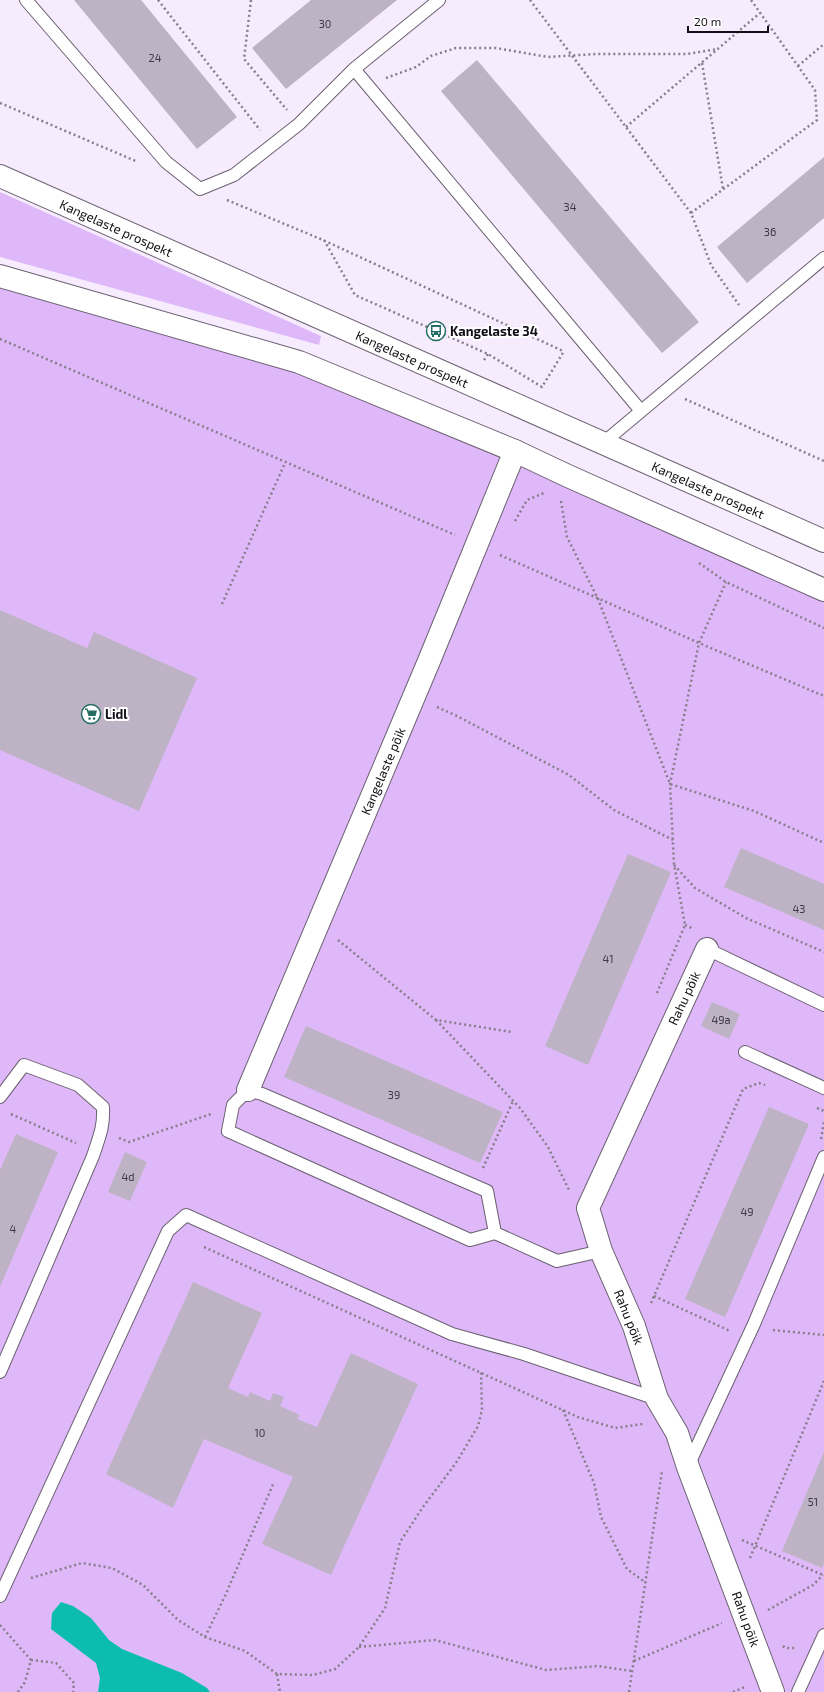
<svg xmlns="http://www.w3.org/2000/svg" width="824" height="1692" viewBox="0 0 824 1692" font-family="'Exo 2',sans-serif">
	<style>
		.green { fill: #dfb8f9 }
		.water { fill: #0cbdaf }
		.building { fill: #beb3c5 }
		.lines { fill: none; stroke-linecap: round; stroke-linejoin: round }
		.service-casing { stroke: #6b6171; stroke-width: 14 }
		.minor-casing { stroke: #6b6171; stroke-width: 24 }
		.secondary-casing { stroke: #6b6171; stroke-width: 24 }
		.path { stroke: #867f8b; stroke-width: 2.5; stroke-dasharray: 2 3; stroke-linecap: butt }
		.service { stroke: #fff; stroke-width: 12 }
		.minor { stroke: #fff; stroke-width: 22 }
		.secondary { stroke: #fff; stroke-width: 22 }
		.labels { text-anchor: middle; stroke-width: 4; stroke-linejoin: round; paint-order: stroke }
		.number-label { font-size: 11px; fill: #3d3841 }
		.street-label { font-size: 13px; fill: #120f15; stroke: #fff }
		.poi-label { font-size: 13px; font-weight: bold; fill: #120f15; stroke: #fff; text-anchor: start }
	</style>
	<rect width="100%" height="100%" fill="#f7ecfe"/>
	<path class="green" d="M 0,192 L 321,336 L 319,345 L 0,257 Z
		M 0,280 L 393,401 L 824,598 L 824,1692 L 0,1692 Z"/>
	<path class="water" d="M 61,1602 L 73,1606 L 91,1618 L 109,1640 L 122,1649 L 182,1673 L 207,1688 L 210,1692 L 98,1692 L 100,1678 L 96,1663 L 51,1629 L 52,1613 Z"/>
	<path class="building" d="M 74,0 L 141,0 L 237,117 L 197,149 Z
		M 311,0 L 397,0 L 286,89 L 252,48 Z
		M 477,60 L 699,322 L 662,353 L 441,91 Z
		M 824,157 L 824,218 L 747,283 L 717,247 Z
		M 0,610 L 87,648 L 94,632 L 197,678 L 139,811 L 0,750 Z
		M 741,848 L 824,884 L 824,930 L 724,887 Z
		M 628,854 L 671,872 L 588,1065 L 545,1046 Z
		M 712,1002 L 740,1014 L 729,1039 L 701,1026 Z
		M 306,1026 L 503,1112 L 480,1163 L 284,1077 Z
		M 769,1107 L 809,1124 L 725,1317 L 685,1299 Z
		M 16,1134 L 58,1152 L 0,1287 L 0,1170 Z
		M 125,1152 L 147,1162 L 130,1201 L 108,1192 Z
		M 193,1282 L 262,1313 L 228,1388 L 248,1397 L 250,1392 L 270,1401 L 273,1393 L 284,1397 L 280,1406 L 300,1415 L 297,1419 L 317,1427 L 351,1353 L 418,1384 L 331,1575 L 262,1544 L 293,1477 L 204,1439 L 173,1508 L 106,1474 Z
		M 824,1452 L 824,1564 L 822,1568 L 782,1551 Z"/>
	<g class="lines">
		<g class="service-casing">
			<path id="service" d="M 26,0 L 166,162 L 200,189 L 234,175 L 299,124 L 354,69
				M 439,0 L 354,69 L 641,411
				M 603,443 L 824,258
				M 707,949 L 824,1005
				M 745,1052 L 824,1088
				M 0,1097 L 24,1065 L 78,1085 L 103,1107 C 104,1128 99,1137 93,1156 L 0,1372
				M 495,1233 L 470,1240 L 228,1131 L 233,1105 L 248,1090 L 262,1094 L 487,1191 L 495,1233 L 557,1261 L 601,1251
				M 688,1466 L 754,1324 L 824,1157
				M 0,1596 L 168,1231 L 186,1215 L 452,1334 L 524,1354 L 657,1399
				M 798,1692 L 824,1635"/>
		</g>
		<g class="minor-casing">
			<path id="minor" d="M 707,949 L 588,1208 L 601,1251 L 634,1326 L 657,1399 L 677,1433 L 688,1467 L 773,1692
				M 248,1090 L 429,661 L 515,451"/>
		</g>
		<g class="secondary-casing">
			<path id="secondary" d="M 0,176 L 824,541
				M 0,276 L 299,362 L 515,451 L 568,476 L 824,590"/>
		</g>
		<path class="path" d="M 158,0 L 260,130
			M 251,0 L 244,59 L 287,110
			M 530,0 L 691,213 L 711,265 L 739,305
			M 702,63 L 723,189
			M 798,66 L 824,44
			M 386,78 L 416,67 L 431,56 L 456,48 L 496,48 L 548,57 L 596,54 L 687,54 L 718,49
			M 0,103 L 138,162
			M 626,127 L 760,13
			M 227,200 L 323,240 L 563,351
			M 691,213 L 817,120 L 815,90 L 751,0
			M 324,240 L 355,295 L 488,354 L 542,387 L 564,351
			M 0,339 L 455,535
			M 484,360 L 488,354
			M 685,399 L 824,461
			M 561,501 L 567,537 L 598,599 L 670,784 L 754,811 L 824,843
			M 515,521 L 527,500 L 544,493
			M 500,555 L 699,643 L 824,696
			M 699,563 L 726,582 L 824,628
			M 222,604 L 285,463
			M 437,707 L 457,716 L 569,775 L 614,810 L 673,840
			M 674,865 L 695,888 L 746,918 L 824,952
			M 685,925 L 694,929
			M 338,940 L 436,1020 L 512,1032
			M 657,993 L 685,925 L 674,864 L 670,784 L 699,643 L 726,582
			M 436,1020 L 520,1108 L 548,1147 L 569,1190
			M 817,1108 L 824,1111
			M 11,1114 L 76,1143
			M 119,1138 L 129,1142 L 211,1114
			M 821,1139 L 824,1122
			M 483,1168 L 513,1101
			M 204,1247 L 578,1417 L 615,1428 L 643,1424
			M 654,1296 L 730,1331
			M 651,1303 L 743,1089 L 759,1083 L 765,1085
			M 773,1330 L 824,1335
			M 563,1410 L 594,1483 L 601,1517 L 627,1569 L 646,1583
			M 742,1540 L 823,1575
			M 750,1558 L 824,1381
			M 31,1578 L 82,1563 L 112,1568 L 143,1585 L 178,1620 L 205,1637 L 245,1651 L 277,1674 L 313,1675 L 335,1669 L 359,1647 L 385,1608 L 400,1542 L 423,1507 L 456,1463 L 478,1426 L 482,1410 L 481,1372
			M 768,1610 L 813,1585 L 823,1575
			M 0,1625 L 31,1660 L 25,1682 L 18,1692
			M 205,1637 L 225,1596 L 274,1482
			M 783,1646 L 785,1648 L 797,1648
			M 359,1647 L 435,1640 L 546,1670 L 598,1666 L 632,1671
			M 31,1660 L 56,1663 L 74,1683 L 73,1692
			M 634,1661 L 722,1623
			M 277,1674 L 280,1692
			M 629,1692 L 662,1471
			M 733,1692 L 745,1687"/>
		<use href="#service" class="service"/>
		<use href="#minor" class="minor"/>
		<use href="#secondary" class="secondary"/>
	</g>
	<defs>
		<g id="bus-ring" transform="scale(1)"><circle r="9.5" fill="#fff" stroke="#256e66" stroke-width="1.5"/><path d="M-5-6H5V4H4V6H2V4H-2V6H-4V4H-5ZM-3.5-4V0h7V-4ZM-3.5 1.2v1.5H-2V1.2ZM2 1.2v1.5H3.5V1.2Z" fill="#256e66"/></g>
		<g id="supermarket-ring" transform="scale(1)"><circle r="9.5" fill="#fff" stroke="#256e66" stroke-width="1.5"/><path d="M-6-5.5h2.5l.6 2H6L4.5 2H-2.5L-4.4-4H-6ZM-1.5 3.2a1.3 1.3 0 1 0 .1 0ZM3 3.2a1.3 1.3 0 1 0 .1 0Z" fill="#256e66"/></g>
	</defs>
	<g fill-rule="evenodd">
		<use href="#bus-ring" x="436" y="331"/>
		<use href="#supermarket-ring" x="91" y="714"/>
	</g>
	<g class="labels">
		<g class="number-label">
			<text x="325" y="28">30</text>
			<text x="155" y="62">24</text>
			<text x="570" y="211">34</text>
			<text x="770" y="236">36</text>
			<text x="799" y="913">43</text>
			<text x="608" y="963">41</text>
			<text x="721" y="1024">49a</text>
			<text x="394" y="1099">39</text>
			<text x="128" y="1181">4d</text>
			<text x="747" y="1216">49</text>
			<text x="13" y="1233">4</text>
			<text x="260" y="1437">10</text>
			<text x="813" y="1506">51</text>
		</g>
		<g class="street-label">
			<text transform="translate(116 228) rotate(24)" y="5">Kangelaste prospekt</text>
			<text transform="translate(412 359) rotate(24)" y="5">Kangelaste prospekt</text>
			<text transform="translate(708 490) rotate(24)" y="5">Kangelaste prospekt</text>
			<text transform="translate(383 771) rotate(-67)" y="5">Kangelaste põik</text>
			<text transform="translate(684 998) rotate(-65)" y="5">Rahu põik</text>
			<text transform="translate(629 1317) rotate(68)" y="5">Rahu põik</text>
			<text transform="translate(746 1619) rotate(70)" y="5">Rahu põik</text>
		</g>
		<g class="poi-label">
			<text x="450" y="336">Kangelaste 34</text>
			<text x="105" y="719">Lidl</text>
		</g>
	</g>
	<path d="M688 26v6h80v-6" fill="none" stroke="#120f15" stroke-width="2"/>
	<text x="694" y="26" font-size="12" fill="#120f15" stroke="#ffffff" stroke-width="3" paint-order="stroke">20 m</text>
</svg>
